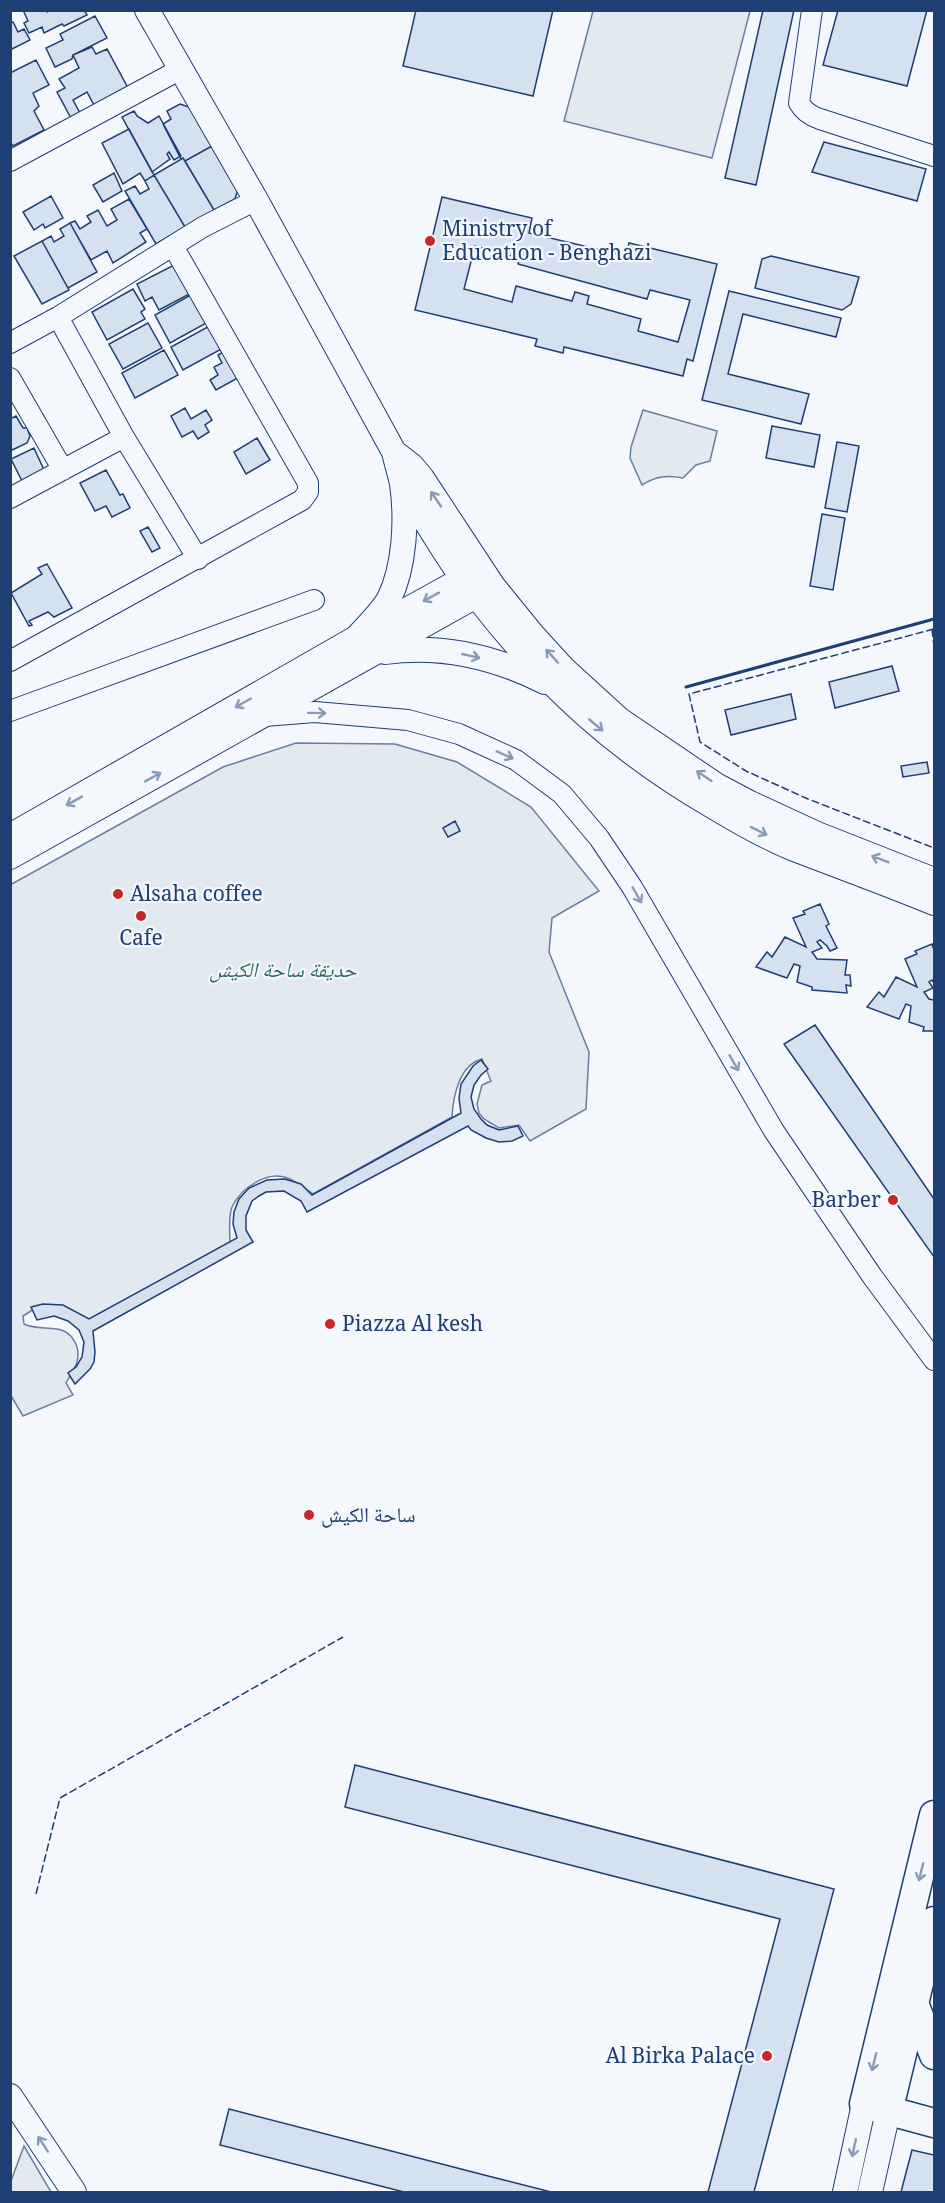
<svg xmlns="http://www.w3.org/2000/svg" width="945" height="2203" viewBox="0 0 945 2203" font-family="Georgia,'Noto Naskh Arabic',serif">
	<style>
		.green { fill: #e3e9f0; stroke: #687fa3; stroke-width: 1.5 }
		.building { fill: #d5e0f0; stroke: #1d3f73; stroke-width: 1.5; fill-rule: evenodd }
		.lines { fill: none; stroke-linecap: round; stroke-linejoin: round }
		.minor-casing { stroke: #1d3f73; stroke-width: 22 }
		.major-casing { stroke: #1d3f73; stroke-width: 26 }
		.highway-casing { stroke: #1d3f73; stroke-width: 31 }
		.minor { stroke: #f4f7fb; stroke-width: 20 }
		.major { stroke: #f4f7fb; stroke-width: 24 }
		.highway { stroke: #f4f7fb; stroke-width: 28 }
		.fence { stroke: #1d3f73; stroke-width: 1.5; stroke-dasharray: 8 3; stroke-linecap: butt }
		.wall { stroke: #1d3f73; stroke-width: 3 }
		.oneway { stroke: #889bb7 }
		.poi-dot { fill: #c62828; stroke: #f4f7fb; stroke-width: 2 }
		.labels { text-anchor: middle; stroke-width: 4.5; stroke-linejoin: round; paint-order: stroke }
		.poi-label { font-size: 21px; fill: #1d3f73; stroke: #f4f7fb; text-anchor: start }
		.park-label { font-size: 21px; font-style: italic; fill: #2c6c60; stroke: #f4f7fb }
	</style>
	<rect width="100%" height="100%" fill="#f4f7fb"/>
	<path class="green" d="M 593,11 L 750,11 L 712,158 L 564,121 Z
		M 643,410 L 717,431 L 710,461 L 696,465 L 683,478 C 667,475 656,476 642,485 L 630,458 L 631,447 Z
		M 296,743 L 395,744 L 457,762 L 531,807 L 599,891 L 552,918 L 549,952 L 589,1052 L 586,1109 L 530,1141 L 519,1125 L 499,1128 L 484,1119 L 479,1113 L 477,1104 L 482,1085 L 491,1081 L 482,1059 C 459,1065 453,1097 452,1117 L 313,1194 C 306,1189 298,1183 290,1179 C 268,1169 241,1188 232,1207 C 228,1217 230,1233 230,1244 L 89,1322 L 37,1307 L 23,1316 L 24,1324 C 34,1329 45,1327 57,1329 C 72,1331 81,1347 77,1362 C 75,1369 69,1377 66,1383 L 73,1395 L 23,1416 L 10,1394 L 10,885 L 223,767 Z
		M 24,2146 L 51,2192 L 11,2192 L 11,2181 Z"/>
	<path class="building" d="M 23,10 L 46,10 L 47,12 L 51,10 L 84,10 L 87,15 L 64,26 L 62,24 L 44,33 L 42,27 L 29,33 L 24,23 L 28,21 Z
		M 416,10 L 553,10 L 533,96 L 403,66 Z
		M 763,10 L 794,10 L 756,185 L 725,178 Z
		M 838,10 L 927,10 L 907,86 L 823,65 Z
		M 95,16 L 107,38 L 73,55 L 72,59 L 55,67 L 46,48 L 63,40 L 60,34 Z
		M 10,22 L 13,22 L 18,32 L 24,29 L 30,40 L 10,50 Z
		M 92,47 L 96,54 L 107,49 L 128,88 L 95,107 L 87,92 L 73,100 L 81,115 L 72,120 L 57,92 L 65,88 L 59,79 L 79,68 L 73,55 Z
		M 36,60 L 49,85 L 33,93 L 39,106 L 34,111 L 44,130 L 13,146 L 10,142 L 10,73 Z
		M 180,104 L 192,108 L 212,146 L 185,161 L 183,158 L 181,159 L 163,124 L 171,119 L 167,111 Z
		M 134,111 L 137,116 L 148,123 L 159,116 L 181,156 L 174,160 L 169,152 L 167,154 L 170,159 L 152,172 L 122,117 Z
		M 129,129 L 154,175 L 145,181 L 140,173 L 123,184 L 102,143 Z
		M 824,142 L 926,169 L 917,201 L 812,172 Z
		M 212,146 L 238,189 L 235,199 L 214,210 L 185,161 Z
		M 183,158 L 214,210 L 185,227 L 154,175 Z
		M 114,173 L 122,191 L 103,202 L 93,185 Z
		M 154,175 L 185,227 L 156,244 L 125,191 L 135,186 L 140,194 L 149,189 L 145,181 Z
		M 51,196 L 63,218 L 45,228 L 43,224 L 34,230 L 23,212 Z
		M 442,197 L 532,218 L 529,233 L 626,256 L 629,243 L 717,264 L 693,361 L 687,359 L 683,376 L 564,347 L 563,353 L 535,346 L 537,339 L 415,310 ZM 475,246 L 519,258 L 518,264 L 647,299 L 650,290 L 690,300 L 678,342 L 638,331 L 641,319 L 587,304 L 589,296 L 575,292 L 572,301 L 516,286 L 512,302 L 464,289 Z
		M 129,199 L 147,229 L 140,233 L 146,242 L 113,263 L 107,251 L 91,260 L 70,223 L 75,221 L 80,229 L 91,222 L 87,216 L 98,210 L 107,226 L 117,220 L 111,209 Z
		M 70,223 L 97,272 L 68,288 L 42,241 L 51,236 L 54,242 L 64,236 L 60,229 Z
		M 42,241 L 69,290 L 42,304 L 14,256 Z
		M 771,256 L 859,277 L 851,304 L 842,310 L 755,288 L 762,259 Z
		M 180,262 L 195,291 L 159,310 L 152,297 L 145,301 L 137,284 Z
		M 133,289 L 145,309 L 141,312 L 145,319 L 107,340 L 92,312 Z
		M 729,291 L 841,318 L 836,337 L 743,314 L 728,374 L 809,394 L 801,424 L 702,400 Z
		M 196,292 L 210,321 L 170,343 L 155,315 Z
		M 148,323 L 162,348 L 123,369 L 109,344 Z
		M 213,324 L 225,347 L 183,370 L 171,347 Z
		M 229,349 L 243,375 L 216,390 L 210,380 L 218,375 L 214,367 L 222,363 L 218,355 Z
		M 164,350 L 178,375 L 135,398 L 122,373 Z
		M 185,408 L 191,419 L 206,410 L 212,420 L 205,425 L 209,432 L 198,439 L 193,431 L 182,437 L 171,416 Z
		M 16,416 L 23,428 L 27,428 L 30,436 L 27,443 L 10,451 L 10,419 Z
		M 772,426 L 820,435 L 814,467 L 766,458 Z
		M 257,438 L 270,460 L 246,474 L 234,452 Z
		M 837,442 L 859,446 L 847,512 L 825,508 Z
		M 34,448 L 44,470 L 22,481 L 11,459 Z
		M 106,470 L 120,495 L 123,494 L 130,508 L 112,517 L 106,506 L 95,511 L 80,483 Z
		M 822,514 L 845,518 L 833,590 L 810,586 Z
		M 148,527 L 160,548 L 152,552 L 140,531 Z
		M 47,564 L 72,608 L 54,617 L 48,612 L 29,621 L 32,625 L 29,626 L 11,593 L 42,574 L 38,568 Z
		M 892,666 L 899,691 L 835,708 L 829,682 Z
		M 791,694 L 796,719 L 731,735 L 725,710 Z
		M 927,762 L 929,773 L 903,777 L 901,766 Z
		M 455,821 L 460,831 L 448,837 L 443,828 Z
		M 820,904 L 829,924 L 826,926 L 837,948 L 830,951 L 827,946 L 820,940 L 817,942 L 822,948 L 812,952 L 817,959 L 847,960 L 845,975 L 850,975 L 851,986 L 846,985 L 847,993 L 812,990 L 812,987 L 797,982 L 800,966 L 794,964 L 787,978 L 756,967 L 767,952 L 772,957 L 785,937 L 806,947 L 793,918 L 805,914 L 803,911 Z
		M 932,944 L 934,950 L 934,983 L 932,980 L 929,982 L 933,988 L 924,992 L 929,999 L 934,1000 L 934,1031 L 923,1031 L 924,1027 L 909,1022 L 911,1006 L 906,1004 L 899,1019 L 867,1007 L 879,992 L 884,997 L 896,977 L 917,987 L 905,959 L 917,954 L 915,951 Z
		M 815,1025 L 934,1199 L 934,1257 L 784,1044 Z
		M 481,1060 L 488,1069 L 481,1075 L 474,1085 L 471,1097 L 474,1109 L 481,1119 L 487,1125 L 499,1130 L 518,1126 L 523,1136 L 512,1141 L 499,1142 L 486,1138 L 471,1130 L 468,1126 L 307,1212 L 301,1201 L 284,1191 L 266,1192 L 259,1196 L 252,1201 L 246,1216 L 246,1230 L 253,1242 L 93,1331 L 95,1352 L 94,1362 L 90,1369 L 75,1384 L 68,1373 L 76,1367 L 82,1357 L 84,1342 L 79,1330 L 68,1321 L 54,1316 L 37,1320 L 31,1307 L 43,1304 L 63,1305 L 89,1319 L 237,1238 L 233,1224 L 234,1212 L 239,1199 L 249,1188 L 267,1180 L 285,1179 L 301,1184 L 312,1195 L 461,1113 L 459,1098 L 461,1084 L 473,1066 Z
		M 355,1765 L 834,1889 L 754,2192 L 708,2192 L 780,1919 L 345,1807 Z
		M 229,2109 L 492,2177 L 551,2192 L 404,2192 L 220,2145 Z
		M 912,2150 L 934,2155 L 934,2192 L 901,2192 Z"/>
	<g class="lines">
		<g class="minor-casing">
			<path id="minor" d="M 812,10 L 799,103 C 804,112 811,116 820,119 L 934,156
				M 10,161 L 181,69
				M 58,317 L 124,437 L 198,559
				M 10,343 L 58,317 L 203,227 L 256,200
				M 10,378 L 63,470
				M 10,498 L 124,437
				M 10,661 L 302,500 L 308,492 L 308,483 L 173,246
				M 10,711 L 314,600
				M 264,716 L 315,712 L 408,720 L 459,734 L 516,760 L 562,794 L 599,838 L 632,887 L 774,1131 L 872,1276 L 934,1360"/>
		</g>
		<g class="major-casing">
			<path id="major" d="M 147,10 L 256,200 L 394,452 C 396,462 400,473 402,484 C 407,519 405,566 389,599 C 381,613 367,626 356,638
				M 394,452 L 412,466 L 422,478 L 493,586 L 532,634 L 563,668 L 620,720 L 716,785 L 750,803 L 817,834 L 934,880
				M 402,483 C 426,521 449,562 477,597 C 545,685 617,751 714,807 C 739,822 767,838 794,849 C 841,867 888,884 934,903
				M 385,652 C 441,644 495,657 545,682
				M 10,836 L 356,638 L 477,571
				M 10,857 L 490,588
				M 10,2096 L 74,2192
				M 845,2192 L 864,2104
				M 870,2192 L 888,2112"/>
		</g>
		<g class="highway-casing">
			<path id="highway" d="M 934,1815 L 864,2104 L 934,2123
				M 914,2003 L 934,2055
				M 888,2112 L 934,1921"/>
		</g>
		<use href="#minor" class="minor"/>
		<use href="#major" class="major"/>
		<use href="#highway" class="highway"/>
		<path class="fence" d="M 932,629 L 934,646
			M 934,629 L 689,694 L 700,742 L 746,771 L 808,799 L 934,848
			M 36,1894 L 60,1798 L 343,1637"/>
		<path class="wall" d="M 686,687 L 934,619"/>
	</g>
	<defs><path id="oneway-shaft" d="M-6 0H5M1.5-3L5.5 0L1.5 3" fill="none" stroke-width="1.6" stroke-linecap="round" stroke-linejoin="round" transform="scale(1.5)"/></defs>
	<g class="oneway">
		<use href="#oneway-shaft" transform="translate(436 499) rotate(-124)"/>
		<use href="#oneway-shaft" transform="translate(431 597) rotate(151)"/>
		<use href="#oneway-shaft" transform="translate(471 656) rotate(13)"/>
		<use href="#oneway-shaft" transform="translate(552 656) rotate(-132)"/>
		<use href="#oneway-shaft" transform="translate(243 703) rotate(150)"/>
		<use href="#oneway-shaft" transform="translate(317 713) rotate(1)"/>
		<use href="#oneway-shaft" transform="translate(596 725) rotate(40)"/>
		<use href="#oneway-shaft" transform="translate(505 755) rotate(24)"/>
		<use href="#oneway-shaft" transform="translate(704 776) rotate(-146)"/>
		<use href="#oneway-shaft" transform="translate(153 777) rotate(-29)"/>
		<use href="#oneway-shaft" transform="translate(74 801) rotate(151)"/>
		<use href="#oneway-shaft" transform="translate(759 831) rotate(27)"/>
		<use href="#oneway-shaft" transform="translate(880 859) rotate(-159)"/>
		<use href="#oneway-shaft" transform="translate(637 895) rotate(60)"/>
		<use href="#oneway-shaft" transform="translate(734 1063) rotate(60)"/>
		<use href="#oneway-shaft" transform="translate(921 1872) rotate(104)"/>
		<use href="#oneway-shaft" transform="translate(874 2062) rotate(104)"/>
		<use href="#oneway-shaft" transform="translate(43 2144) rotate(-123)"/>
		<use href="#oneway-shaft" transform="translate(854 2148) rotate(102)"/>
	</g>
	<g class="poi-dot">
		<circle cx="430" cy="241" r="6"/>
		<circle cx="118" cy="894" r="6"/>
		<circle cx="141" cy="916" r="6"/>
		<circle cx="893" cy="1200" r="6"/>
		<circle cx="330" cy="1324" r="6"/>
		<circle cx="309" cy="1515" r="6"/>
		<circle cx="767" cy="2056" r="6"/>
	</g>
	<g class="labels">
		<g class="poi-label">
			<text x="442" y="236">Ministry of<tspan x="442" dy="24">Education - Benghazi</tspan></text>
			<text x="130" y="901">Alsaha coffee</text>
			<text x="141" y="945" text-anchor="middle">Cafe</text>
			<text x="881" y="1207" text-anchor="end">Barber</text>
			<text x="342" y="1331">Piazza Al kesh</text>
			<text x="321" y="1522">ساحة الكيش</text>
			<text x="755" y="2063" text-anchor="end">Al Birka Palace</text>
		</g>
		<g class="park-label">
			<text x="283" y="977">حديقة ساحة الكيش</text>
		</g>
	</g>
	<rect width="945" height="2203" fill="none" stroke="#1d3f73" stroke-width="24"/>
</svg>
